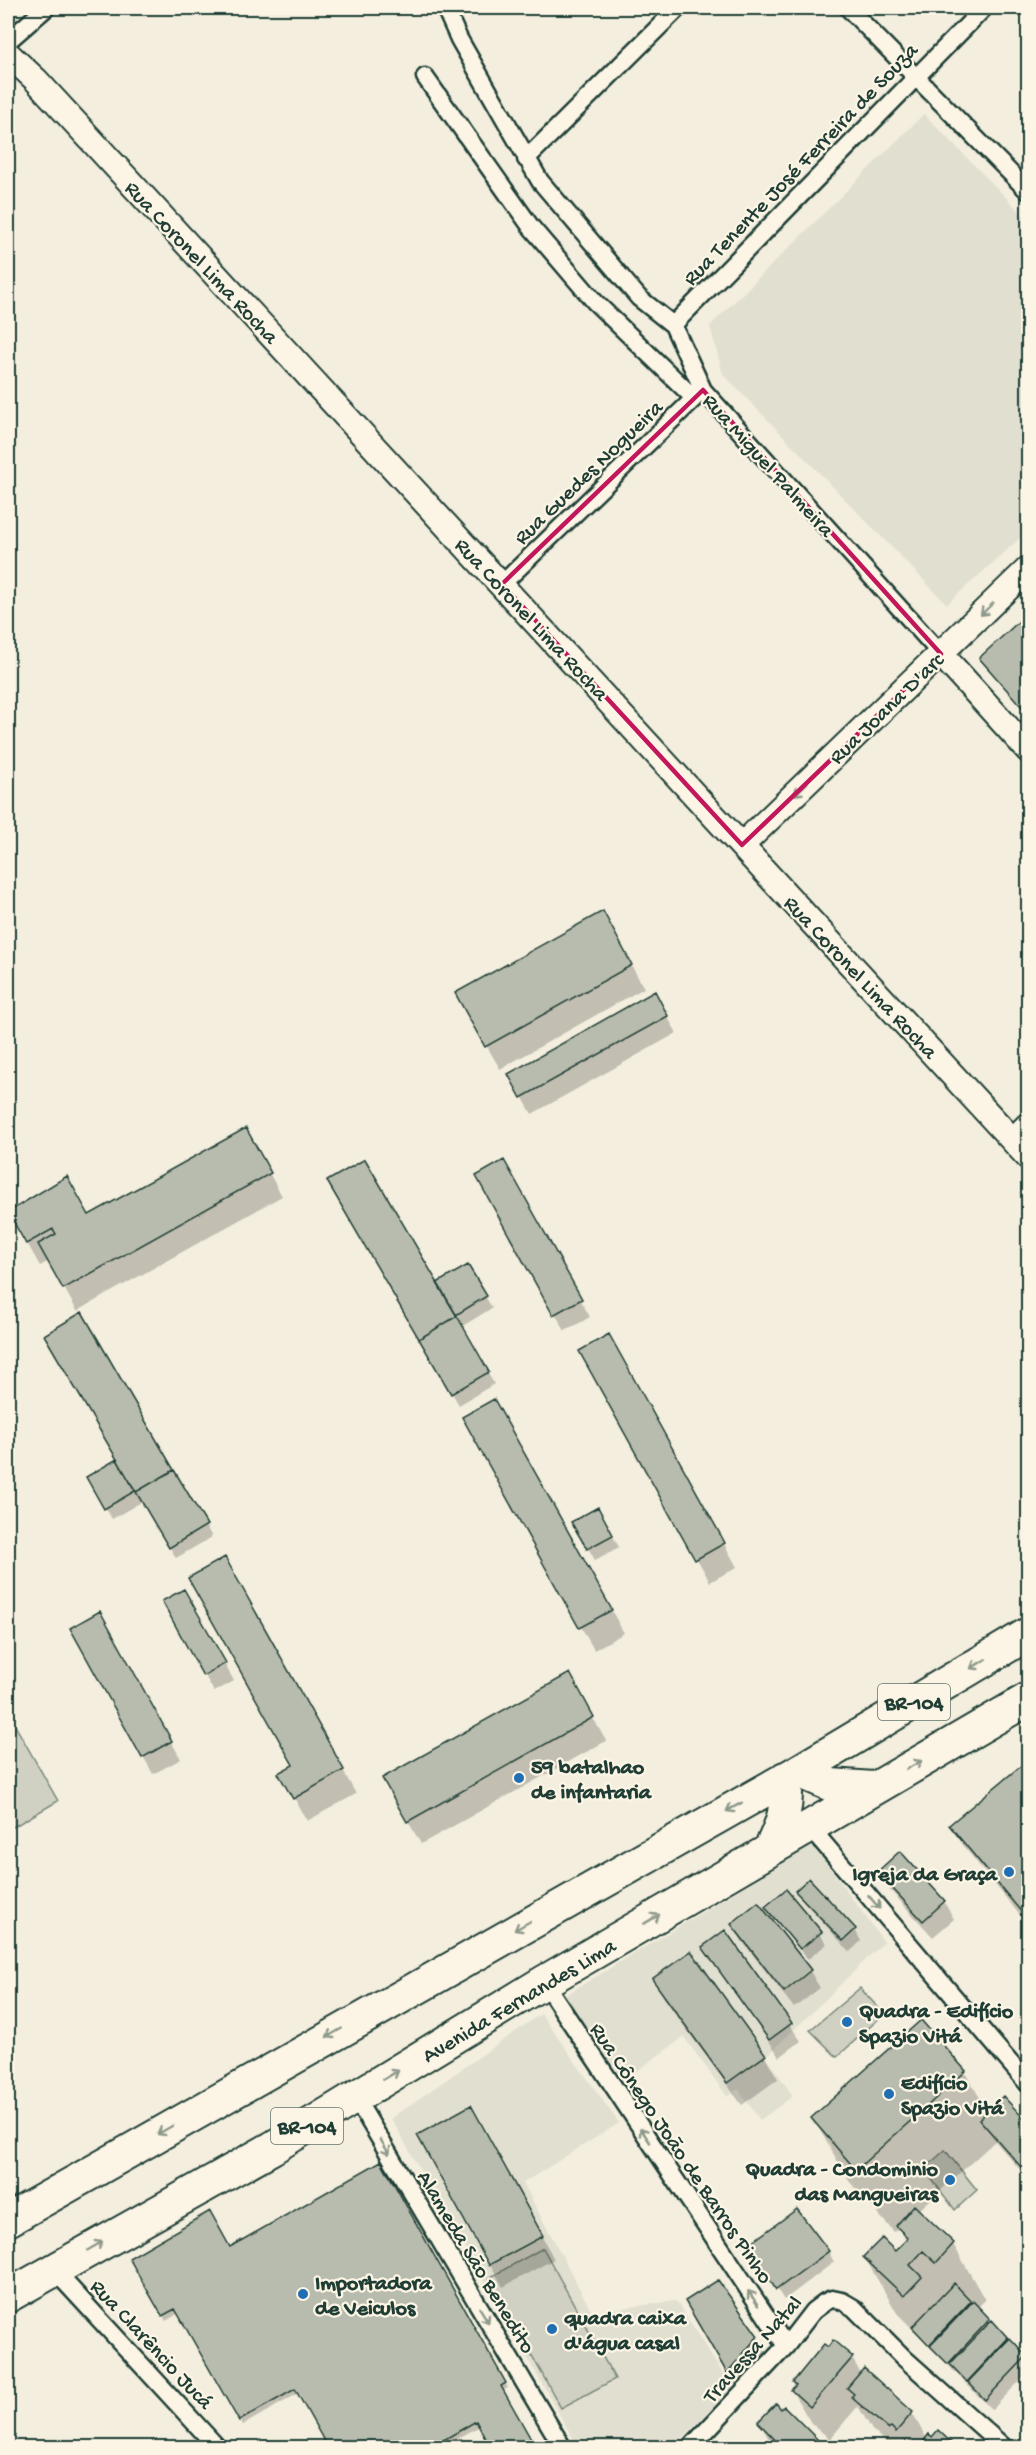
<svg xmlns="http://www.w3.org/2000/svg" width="1036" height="2455" viewBox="0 0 1036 2455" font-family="'Gochi Hand',sans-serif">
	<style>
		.built { fill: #e1dfd0 }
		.green { fill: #d0d1c2; stroke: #78877b; stroke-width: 1.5 }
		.shadow { fill: #0003 }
		.building { fill: #b8bcae; stroke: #1f3d34; stroke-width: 1.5 }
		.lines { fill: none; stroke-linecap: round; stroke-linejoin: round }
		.street-casing { stroke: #1f3d34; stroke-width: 21 }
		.secondary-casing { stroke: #1f3d34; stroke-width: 28 }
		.highway-casing { stroke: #1f3d34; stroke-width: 36 }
		.street { stroke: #fcf5e5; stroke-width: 16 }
		.secondary { stroke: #fcf5e5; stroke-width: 24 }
		.highway { stroke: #fcf5e5; stroke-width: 32 }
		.oneway { stroke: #8e998c }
		.marked { fill: none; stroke: #c2185b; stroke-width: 4.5; stroke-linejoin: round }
		.poi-dot { fill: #1f6fb2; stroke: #fcf5e5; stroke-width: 2 }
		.labels { text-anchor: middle; stroke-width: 4.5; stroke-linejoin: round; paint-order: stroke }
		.shield { fill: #fcf5e5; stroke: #617469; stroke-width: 1.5 }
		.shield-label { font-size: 21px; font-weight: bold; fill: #1f3d34 }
		.street-label { font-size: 22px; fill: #1f3d34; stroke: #fcf5e5 }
		.poi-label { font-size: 22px; font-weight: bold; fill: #1f3d34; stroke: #fcf5e5; text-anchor: start }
	</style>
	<rect width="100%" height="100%" fill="#f3eede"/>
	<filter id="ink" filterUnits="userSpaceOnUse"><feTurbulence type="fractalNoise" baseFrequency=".0167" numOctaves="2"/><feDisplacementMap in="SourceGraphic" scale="12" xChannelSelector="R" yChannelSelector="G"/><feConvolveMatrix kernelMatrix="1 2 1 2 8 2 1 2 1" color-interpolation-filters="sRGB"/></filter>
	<g filter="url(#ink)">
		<path class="built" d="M 924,114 L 1028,220 L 1028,531 L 947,604 L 723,374 L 710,326 Z
			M 813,1845 L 884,1942 L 766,2057 L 793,2096 L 760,2120 L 738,2089 L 727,2096 L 684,2037 L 624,2080 L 564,1996 Z
			M 541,2014 L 619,2123 L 523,2183 L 592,2312 L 676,2301 L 732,2388 L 674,2447 L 578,2447 L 391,2118 Z"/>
		<path class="green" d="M 8,1713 L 58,1801 L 8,1830 Z
			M 860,1988 L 884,2014 L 837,2057 L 810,2030 Z
			M 945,2150 L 977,2190 L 955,2210 L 924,2169 Z
			M 543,2248 L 615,2379 L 561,2408 L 489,2278 Z"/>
		<path class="shadow" d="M 1028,615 L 1028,714 L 981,658 Z
			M 615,936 L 644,988 L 500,1069 L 457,994 Z
			M 654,994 L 677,1033 L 532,1114 L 510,1075 Z
			M 245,1130 L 282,1196 L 77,1311 L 49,1261 L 40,1266 L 9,1211 L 66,1178 L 89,1217 Z
			M 504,1162 L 590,1317 L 565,1331 L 478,1176 Z
			M 329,1182 L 437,1285 L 468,1267 L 492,1308 L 461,1327 L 494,1384 L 459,1405 Z
			M 82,1314 L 212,1537 L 176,1558 L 143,1501 L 112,1519 L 88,1478 L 119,1460 Z
			M 581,1351 L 621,1359 L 737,1567 L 710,1582 Z
			M 464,1418 L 507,1423 L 624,1633 L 594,1650 Z
			M 597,1509 L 619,1547 L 595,1560 L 573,1522 Z
			M 237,1582 L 356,1794 L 307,1821 L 281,1774 L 295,1766 Z
			M 184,1591 L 234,1681 L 214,1692 L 164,1602 Z
			M 99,1613 L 181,1759 L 153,1774 L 72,1629 Z
			M 569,1675 L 606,1741 L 421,1844 L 384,1779 Z
			M 1022,1766 L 1028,1773 L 1028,1925 L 965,1848 L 951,1825 Z
			M 879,1872 L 944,1902 L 954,1919 L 933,1937 L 889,1889 Z
			M 786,1891 L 827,1944 L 808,1959 L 767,1908 Z
			M 797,1891 L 855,1930 L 861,1941 L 850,1952 L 804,1902 Z
			M 758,1904 L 810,1971 L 820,1988 L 794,2008 L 742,1941 L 733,1924 Z
			M 725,1932 L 801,2041 L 780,2057 L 704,1948 Z
			M 690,1953 L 765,2056 L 778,2079 L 742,2105 L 667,2003 L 654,1980 Z
			M 921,2022 L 965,2072 L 988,2112 L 1003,2098 L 1028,2126 L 1028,2179 L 995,2141 L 918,2211 L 953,2244 L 985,2300 L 977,2308 L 1028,2362 L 1028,2372 L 992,2410 L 897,2313 L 865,2258 L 895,2253 L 906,2241 L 899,2228 L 894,2232 L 849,2181 L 813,2118 Z
			M 484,2130 L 554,2259 L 503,2287 L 419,2136 Z
			M 380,2163 L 508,2388 L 502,2391 L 480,2426 L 441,2448 L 330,2448 L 299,2393 L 243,2425 L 179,2313 L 166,2321 L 131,2258 L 229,2249 Z
			M 828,2251 L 834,2262 L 784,2300 L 756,2257 Z
			M 1028,2279 L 1028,2309 L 1023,2300 Z
			M 687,2302 L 757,2336 L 767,2354 L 738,2389 Z
			M 852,2358 L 861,2374 L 912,2413 L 927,2439 L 956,2448 L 892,2448 L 872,2430 L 858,2406 L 830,2439 L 811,2423 L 792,2391 Z
			M 759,2422 L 818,2442 L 821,2448 L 774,2448 Z"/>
		<path class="building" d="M 1028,613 L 1028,714 L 979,658 Z
			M 603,911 L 632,965 L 485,1047 L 455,993 Z
			M 655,991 L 668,1016 L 521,1098 L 508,1074 Z
			M 246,1128 L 271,1173 L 63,1289 L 38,1244 L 56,1234 L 53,1229 L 26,1244 L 8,1212 L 67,1176 L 89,1215 Z
			M 365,1159 L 457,1316 L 419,1339 L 327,1181 Z
			M 504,1160 L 582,1299 L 553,1315 L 476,1176 Z
			M 468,1265 L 487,1296 L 456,1315 L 437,1283 Z
			M 82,1312 L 174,1470 L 136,1492 L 44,1335 Z
			M 457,1316 L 489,1372 L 451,1394 L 419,1339 Z
			M 609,1334 L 725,1543 L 695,1560 L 579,1351 Z
			M 494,1399 L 612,1610 L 579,1628 L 462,1417 Z
			M 117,1459 L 135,1491 L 104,1509 L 86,1477 Z
			M 174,1470 L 207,1525 L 169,1548 L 136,1492 Z
			M 598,1507 L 613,1535 L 587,1549 L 571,1522 Z
			M 225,1557 L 344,1770 L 293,1799 L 278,1773 L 293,1765 L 188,1578 Z
			M 184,1589 L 226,1663 L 203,1676 L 162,1601 Z
			M 100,1611 L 172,1741 L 142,1758 L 70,1628 Z
			M 570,1673 L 594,1717 L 407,1822 L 382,1778 Z
			M 1023,1764 L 1028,1771 L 1028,1920 L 949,1825 Z
			M 900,1851 L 945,1901 L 923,1921 L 877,1872 Z
			M 809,1878 L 856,1929 L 843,1941 L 795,1891 Z
			M 786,1889 L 822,1932 L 800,1949 L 765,1907 Z
			M 758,1902 L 811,1970 L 784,1992 L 731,1924 Z
			M 725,1930 L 792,2023 L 769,2040 L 702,1947 Z
			M 691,1951 L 766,2055 L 727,2083 L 652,1979 Z
			M 921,2020 L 966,2071 L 856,2170 L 811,2118 Z
			M 1003,2096 L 1028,2123 L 1028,2175 L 979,2119 Z
			M 471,2105 L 543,2236 L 489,2265 L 417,2135 Z
			M 381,2161 L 506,2383 L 501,2386 L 536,2448 L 490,2448 L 476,2421 L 430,2448 L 328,2448 L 295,2389 L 239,2421 L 175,2309 L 162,2316 L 129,2258 L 210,2211 L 230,2247 Z
			M 914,2205 L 954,2243 L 936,2263 L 923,2251 L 910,2265 L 922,2277 L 904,2296 L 863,2257 L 882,2238 L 895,2251 L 908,2238 L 896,2226 Z
			M 797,2209 L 829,2251 L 776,2290 L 748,2245 Z
			M 1028,2273 L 1028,2302 L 1021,2300 Z
			M 718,2280 L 758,2336 L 727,2373 L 685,2301 Z
			M 954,2283 L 971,2301 L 929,2345 L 912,2327 Z
			M 973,2301 L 990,2319 L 948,2364 L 930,2346 Z
			M 992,2320 L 1008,2338 L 967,2382 L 950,2364 Z
			M 1010,2338 L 1027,2356 L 985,2400 L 968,2382 Z
			M 833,2340 L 853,2357 L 810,2407 L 791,2390 L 796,2385 L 793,2382 L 824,2344 L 828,2347 Z
			M 864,2368 L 913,2412 L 896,2432 L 891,2427 L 888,2429 L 851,2397 L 854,2394 L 847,2388 Z
			M 776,2403 L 781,2409 L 784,2406 L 819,2441 L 816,2444 L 820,2448 L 783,2448 L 758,2422 Z
			M 938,2430 L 957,2448 L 918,2448 L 929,2434 L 932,2437 Z"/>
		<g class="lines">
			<g class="street-casing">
				<path id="street" d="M 445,8 L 459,39 L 540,181 L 639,298 L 673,325 L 703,390 L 941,654
					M 848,8 L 1028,191
					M 8,41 L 46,8
					M 425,77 L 531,227 L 595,302 L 694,398
					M 526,159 L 678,8
					M 673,325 L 984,8
					M 502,584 L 702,391
					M 809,1826 L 1028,2084
					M 544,1982 L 786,2346
					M 355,2097 L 563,2448
					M 54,2270 L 218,2448
					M 690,2448 L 786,2346 L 813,2311 L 825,2302 L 832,2299 L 842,2301 L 854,2308 L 904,2358 L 1005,2448"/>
			</g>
			<g class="secondary-casing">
				<path id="secondary" d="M 8,54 L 36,80 L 1028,1157
					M 941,654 L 1028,750
					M 742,845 L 1028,569
					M 1013,1140 L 1028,1125"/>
			</g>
			<g class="highway-casing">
				<path id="highway" d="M 799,1771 L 831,1785 L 873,1788
					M 770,1849 C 782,1825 789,1806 785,1778
					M 8,2220 L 799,1771 L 1028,1634
					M 8,2296 L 272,2148 L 544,1982 L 1028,1699"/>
			</g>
			<use href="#street" class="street"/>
			<use href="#secondary" class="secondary"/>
			<use href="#highway" class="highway"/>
		</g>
		<defs><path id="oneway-shaft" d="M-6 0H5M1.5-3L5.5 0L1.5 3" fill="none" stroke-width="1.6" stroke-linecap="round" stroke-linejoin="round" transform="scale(1.5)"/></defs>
		<g class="oneway">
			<use href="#oneway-shaft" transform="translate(987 609) rotate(136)"/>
			<use href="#oneway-shaft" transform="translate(801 789) rotate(136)"/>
			<use href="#oneway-shaft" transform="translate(978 1664) rotate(149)"/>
			<use href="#oneway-shaft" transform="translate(914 1765) rotate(-30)"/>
			<use href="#oneway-shaft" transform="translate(734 1807) rotate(151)"/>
			<use href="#oneway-shaft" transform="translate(874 1902) rotate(50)"/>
			<use href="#oneway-shaft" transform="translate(652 1919) rotate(-31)"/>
			<use href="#oneway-shaft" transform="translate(522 1926) rotate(150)"/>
			<use href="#oneway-shaft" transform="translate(334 2033) rotate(150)"/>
			<use href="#oneway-shaft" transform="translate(391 2075) rotate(-31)"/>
			<use href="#oneway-shaft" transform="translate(165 2130) rotate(150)"/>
			<use href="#oneway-shaft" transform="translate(645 2135) rotate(-124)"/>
			<use href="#oneway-shaft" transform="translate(385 2147) rotate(59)"/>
			<use href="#oneway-shaft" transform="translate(95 2246) rotate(-30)"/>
			<use href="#oneway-shaft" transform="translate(753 2298) rotate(-124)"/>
			<use href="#oneway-shaft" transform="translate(484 2315) rotate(59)"/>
		</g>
	</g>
	<path class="marked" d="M 703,390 L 941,654 L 742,845 L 502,584 Z"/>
	<g class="poi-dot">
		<circle cx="519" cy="1778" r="6"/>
		<circle cx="1009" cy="1872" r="6"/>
		<circle cx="847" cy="2022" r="6"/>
		<circle cx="889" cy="2094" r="6"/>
		<circle cx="950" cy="2180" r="6"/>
		<circle cx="303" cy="2294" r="6"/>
		<circle cx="552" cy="2329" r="6"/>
	</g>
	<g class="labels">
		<g class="shield">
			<rect x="878" y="1684" width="72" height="36" rx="4.5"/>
			<rect x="271" y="2108" width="72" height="36" rx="4.5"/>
		</g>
		<g class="shield-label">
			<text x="914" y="1709">BR-104</text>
			<text x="307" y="2133">BR-104</text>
		</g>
		<g class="street-label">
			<text transform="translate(799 163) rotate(-46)" y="8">Rua Tenente José Ferreira de Souza</text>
			<text transform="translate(203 261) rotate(47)" y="8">Rua Coronel Lima Rocha</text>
			<text transform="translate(770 464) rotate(48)" y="8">Rua Miguel Palmeira</text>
			<text transform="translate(587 471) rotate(-44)" y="8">Rua Guedes Nogueira</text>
			<text transform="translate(533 618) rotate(47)" y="8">Rua Coronel Lima Rocha</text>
			<text transform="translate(885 707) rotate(-44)" y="8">Rua Joana D'arc</text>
			<text transform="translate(862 976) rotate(47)" y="8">Rua Coronel Lima Rocha</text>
			<text transform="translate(518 1999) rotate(-31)" y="8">Avenida Fernandes Lima</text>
			<text transform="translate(683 2152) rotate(56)" y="8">Rua Cônego João de Barros Pinho</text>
			<text transform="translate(478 2261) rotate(59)" y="8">Alameda São Benedito</text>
			<text transform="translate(153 2343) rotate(47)" y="8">Rua Clarêncio Jucá</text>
			<text transform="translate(751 2348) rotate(-48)" y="8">Travessa Natal</text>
		</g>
		<g class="poi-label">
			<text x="531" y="1773">59 batalhao<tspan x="531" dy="25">de infantaria</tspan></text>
			<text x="997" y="1880" text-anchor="end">Igreja da Graça</text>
			<text x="859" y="2017">Quadra - Edifício<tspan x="859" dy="25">Spazio Vitá</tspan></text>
			<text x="901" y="2089">Edifício<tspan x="901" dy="25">Spazio Vitá</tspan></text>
			<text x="938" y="2175" text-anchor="end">Quadra - Condominio<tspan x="938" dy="25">das Mangueiras</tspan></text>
			<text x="315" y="2289">Importadora<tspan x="315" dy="25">de Veiculos</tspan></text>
			<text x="564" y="2324">quadra caixa<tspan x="564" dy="25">d'água casal</tspan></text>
		</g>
	</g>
	<rect width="1036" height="2455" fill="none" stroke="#fcf5e5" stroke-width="30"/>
	<rect x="15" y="15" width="1006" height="2425" fill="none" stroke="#1f3d34" stroke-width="2" filter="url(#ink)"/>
</svg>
